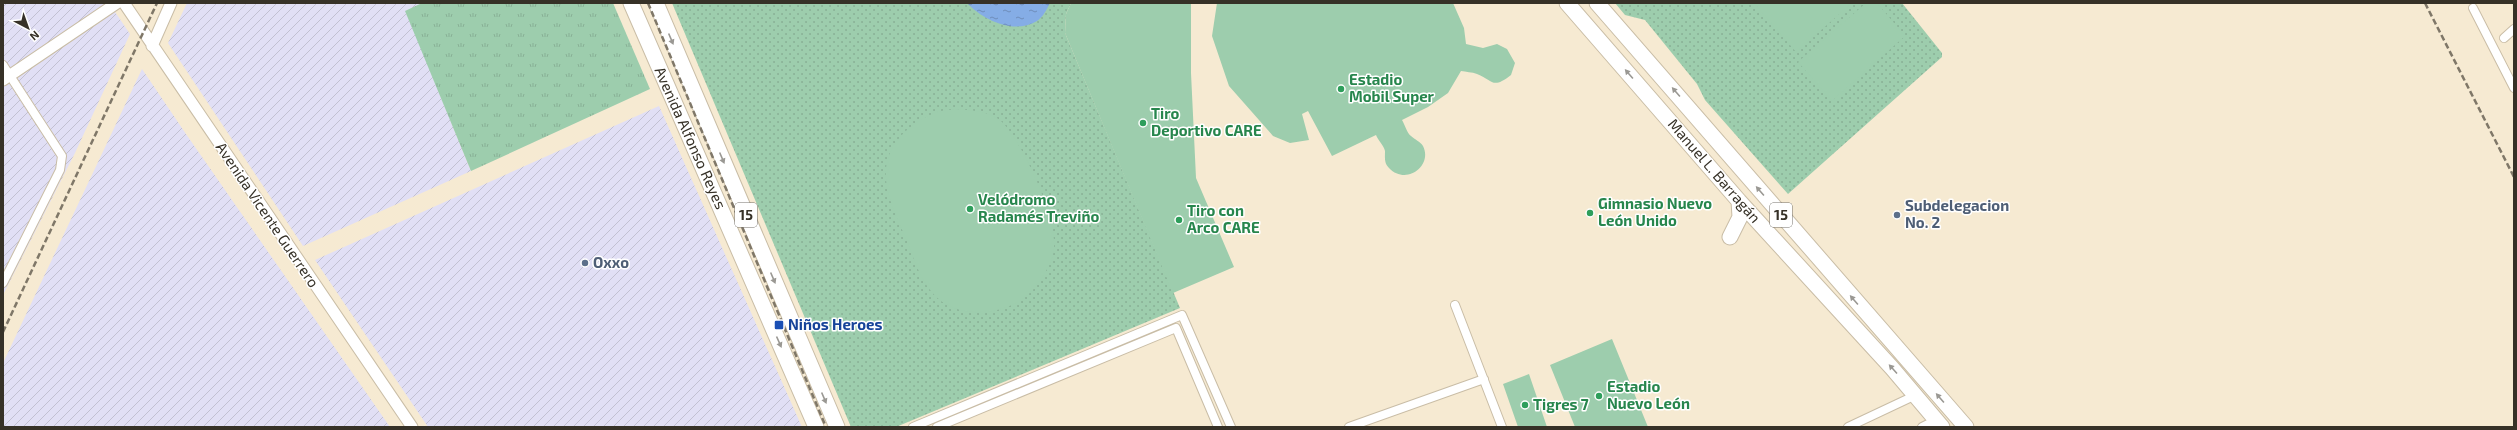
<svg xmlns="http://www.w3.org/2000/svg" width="2517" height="430" viewBox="0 0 2517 430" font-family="'Exo 2',sans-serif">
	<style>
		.industrial { fill: url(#industrial-furrows) }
		.grass { fill: url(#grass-tufts) }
		.park { fill: url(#park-dots) }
		.garden { fill: #9dcdad }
		.water { fill: url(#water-ripples) }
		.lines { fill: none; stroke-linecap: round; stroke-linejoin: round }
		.street-casing { stroke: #c9bda6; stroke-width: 10 }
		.secondary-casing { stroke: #c9bda6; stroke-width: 13 }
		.highway-casing { stroke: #c9bda6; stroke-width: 17 }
		.street { stroke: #fff; stroke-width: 8 }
		.secondary { stroke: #fff; stroke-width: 11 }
		.highway { stroke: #fff; stroke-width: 15 }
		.rail { stroke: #7f7768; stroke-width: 2.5; stroke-dasharray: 6 3; stroke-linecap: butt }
		.oneway { fill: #9a9893 }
		.leisure-dot { fill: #2e9e5b; stroke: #fff; stroke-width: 1.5 }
		.service-dot { fill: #5c6f8a; stroke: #fff; stroke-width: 1.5 }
		.transit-dot { fill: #1a4fb4; stroke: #fff; stroke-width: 1.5 }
		.labels { text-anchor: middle; stroke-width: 3; stroke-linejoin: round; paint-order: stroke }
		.shield { fill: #fff; stroke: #726f68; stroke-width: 1 }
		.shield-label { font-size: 14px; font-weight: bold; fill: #363127 }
		.leisure-label { font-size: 15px; font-weight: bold; fill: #27864d; stroke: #fff; text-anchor: start }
		.street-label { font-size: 15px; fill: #363127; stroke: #fff }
		.service-label { font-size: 15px; font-weight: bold; fill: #4e5e75; stroke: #fff; text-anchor: start }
		.transit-label { font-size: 15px; font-weight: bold; fill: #164399; stroke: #fff; text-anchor: start }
	</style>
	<defs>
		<pattern id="industrial-furrows" width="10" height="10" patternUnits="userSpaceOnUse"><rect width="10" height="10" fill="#e1dff5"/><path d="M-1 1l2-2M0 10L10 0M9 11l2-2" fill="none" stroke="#c2c0d2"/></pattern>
		<pattern id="grass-tufts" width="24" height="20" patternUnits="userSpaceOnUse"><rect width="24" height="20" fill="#9dcdad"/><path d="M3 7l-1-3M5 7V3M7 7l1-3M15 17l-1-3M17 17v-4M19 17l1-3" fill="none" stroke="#88b095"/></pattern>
		<pattern id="park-dots" width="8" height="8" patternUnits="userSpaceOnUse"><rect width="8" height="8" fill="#9dcdad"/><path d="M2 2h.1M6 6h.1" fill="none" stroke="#88b095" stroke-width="1.8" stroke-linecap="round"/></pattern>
		<pattern id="water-ripples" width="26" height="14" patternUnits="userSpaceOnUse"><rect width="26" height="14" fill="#85ade6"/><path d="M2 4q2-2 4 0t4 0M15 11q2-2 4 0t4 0" fill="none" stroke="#6e8dba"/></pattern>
	</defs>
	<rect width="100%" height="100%" fill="#f6ead2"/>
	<path class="industrial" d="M 3,3 L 109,3 L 130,34 L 75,153 L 3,295 Z
		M 187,3 L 422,3 L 406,11 L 471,171 L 303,246 L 168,43 Z
		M 142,69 L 186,134 L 390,427 L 3,427 L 3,363 Z
		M 659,106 L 802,427 L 428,427 L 315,260 Z"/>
	<path class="grass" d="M 422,3 L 613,3 L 650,89 L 471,171 L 405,11 Z"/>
	<path class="park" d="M 672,3 L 1071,3 L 1066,14 L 1065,33 L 1180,308 L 896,427 L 851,427 Z
		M 1615,3 L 1902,3 L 1942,53 L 1942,57 L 1788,194 L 1705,100 L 1697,84 L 1645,20 L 1625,15 Z"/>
	<path class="garden" d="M 1071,3 L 1191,3 L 1191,73 L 1196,178 L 1234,267 L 1173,293 L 1065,33 L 1066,14 Z
		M 1217,3 L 1453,3 L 1464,28 L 1466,44 L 1483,48 L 1497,44 L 1507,49 L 1515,63 L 1511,75 C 1492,90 1493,80 1477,74 C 1472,72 1466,72 1461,71 L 1448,93 L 1428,107 L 1402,120 C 1405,125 1407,133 1411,136 C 1415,140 1420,141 1423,146 C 1433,166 1406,186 1389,168 C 1384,163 1385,158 1385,151 C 1384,146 1378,140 1376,135 L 1332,156 L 1308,111 L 1302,114 L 1309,140 L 1290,143 L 1273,136 L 1229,86 L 1212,36 Z
		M 1754,3 L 1852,3 L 1796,52 Z
		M 1866,3 L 1877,3 L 1905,36 L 1832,101 L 1798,62 Z
		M 956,109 C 971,110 990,111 1002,122 C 1023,143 1057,218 1054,248 C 1053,262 1044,275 1036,286 C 1016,313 969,321 941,301 C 922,286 915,262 907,241 C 898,219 884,194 886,169 C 888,143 912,121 935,113 C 941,110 950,110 956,109 Z
		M 1612,339 L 1648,427 L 1575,427 L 1550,365 Z
		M 1529,374 L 1547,427 L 1518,427 L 1503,384 Z"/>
	<path class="water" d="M 967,3 L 1050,3 C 1047,9 1043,17 1037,21 C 1014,35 983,20 967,3 Z"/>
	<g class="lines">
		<g class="street-casing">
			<path id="street" d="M 2473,8 L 2514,88
				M 2504,38 L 2514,29
				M 3,65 L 62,156 L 60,170 L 3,283
				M 1455,305 L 1502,427
				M 913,427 L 1182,315 L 1231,427
				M 937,427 L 1176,328 L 1218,427
				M 1349,427 L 1484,379
				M 1848,427 L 1916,395
				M 1922,427 L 1936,420"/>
		</g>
		<g class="secondary-casing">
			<path id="secondary" d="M 124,3 L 412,427
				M 152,46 L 171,3
				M 3,80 L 117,3"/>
		</g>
		<g class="highway-casing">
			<path id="highway" d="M 631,3 L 816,427
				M 656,3 L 837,427
				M 1567,3 L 1739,201 L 1892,368 L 1942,427
				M 1597,3 L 1966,427
				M 1730,237 L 1740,217 L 1739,201"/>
		</g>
		<use href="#street" class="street"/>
		<use href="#secondary" class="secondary"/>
		<use href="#highway" class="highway"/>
		<path class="rail" d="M 648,3 L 826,427
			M 2425,3 L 2514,177
			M 3,332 L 157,3"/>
	</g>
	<defs><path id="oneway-solid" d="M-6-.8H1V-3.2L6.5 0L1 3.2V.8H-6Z"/></defs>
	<g class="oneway">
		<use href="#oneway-solid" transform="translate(671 39) rotate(67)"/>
		<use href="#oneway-solid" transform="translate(1629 74) rotate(-131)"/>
		<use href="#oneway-solid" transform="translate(1676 92) rotate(-131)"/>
		<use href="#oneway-solid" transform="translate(722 158) rotate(67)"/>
		<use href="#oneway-solid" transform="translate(1760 191) rotate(-131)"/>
		<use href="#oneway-solid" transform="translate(773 278) rotate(67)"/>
		<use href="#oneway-solid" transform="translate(1854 300) rotate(-131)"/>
		<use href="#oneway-solid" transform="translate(779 342) rotate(66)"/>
		<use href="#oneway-solid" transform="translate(1893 369) rotate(-132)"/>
		<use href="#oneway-solid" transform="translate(824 398) rotate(67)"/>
		<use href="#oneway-solid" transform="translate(1940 398) rotate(-131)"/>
	</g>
	<g class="leisure-dot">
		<circle cx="1341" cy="89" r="4"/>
		<circle cx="1143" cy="123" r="4"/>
		<circle cx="970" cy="209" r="4"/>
		<circle cx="1590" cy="213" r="4"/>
		<circle cx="1179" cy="220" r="4"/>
		<circle cx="1599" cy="396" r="4"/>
		<circle cx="1525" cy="405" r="4"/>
	</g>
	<g class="service-dot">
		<circle cx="1897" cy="215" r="4"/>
		<circle cx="585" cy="263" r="4"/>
	</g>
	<rect class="transit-dot" x="774" y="320" width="10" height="10" rx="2"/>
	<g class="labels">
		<g class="shield">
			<rect x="735" y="203" width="22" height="24" rx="3"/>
			<rect x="1770" y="203" width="22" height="24" rx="3"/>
		</g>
		<g class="shield-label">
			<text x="746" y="220">15</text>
			<text x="1781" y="220">15</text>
		</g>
		<g class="leisure-label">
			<text x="1349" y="85">Estadio<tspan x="1349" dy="17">Mobil Super</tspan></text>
			<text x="1151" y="119">Tiro<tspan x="1151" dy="17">Deportivo CARE</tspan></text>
			<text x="978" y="205">Velódromo<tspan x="978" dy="17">Radamés Treviño</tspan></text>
			<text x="1598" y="209">Gimnasio Nuevo<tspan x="1598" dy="17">León Unido</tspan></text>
			<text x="1187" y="216">Tiro con<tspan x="1187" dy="17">Arco CARE</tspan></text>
			<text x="1607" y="392">Estadio<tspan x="1607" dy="17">Nuevo León</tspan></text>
			<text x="1533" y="410">Tigres 7</text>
		</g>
		<g class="street-label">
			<text transform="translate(690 138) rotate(66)" y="5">Avenida Alfonso Reyes</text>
			<text transform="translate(1714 171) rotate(49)" y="5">Manuel L. Barragán</text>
			<text transform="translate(267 215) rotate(56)" y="5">Avenida Vicente Guerrero</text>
		</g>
		<g class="service-label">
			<text x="1905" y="211">Subdelegacion<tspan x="1905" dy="17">No. 2</tspan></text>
			<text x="593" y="268">Oxxo</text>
		</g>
		<g class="transit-label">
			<text x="788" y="330">Niños Heroes</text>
		</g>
	</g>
	<rect width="2517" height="430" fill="none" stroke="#363127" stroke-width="8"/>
	<g transform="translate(28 28) rotate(139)" stroke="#ffffff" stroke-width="3" paint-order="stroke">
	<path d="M0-3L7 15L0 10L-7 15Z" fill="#363127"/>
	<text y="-6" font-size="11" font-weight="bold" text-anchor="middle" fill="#363127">N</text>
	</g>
</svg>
